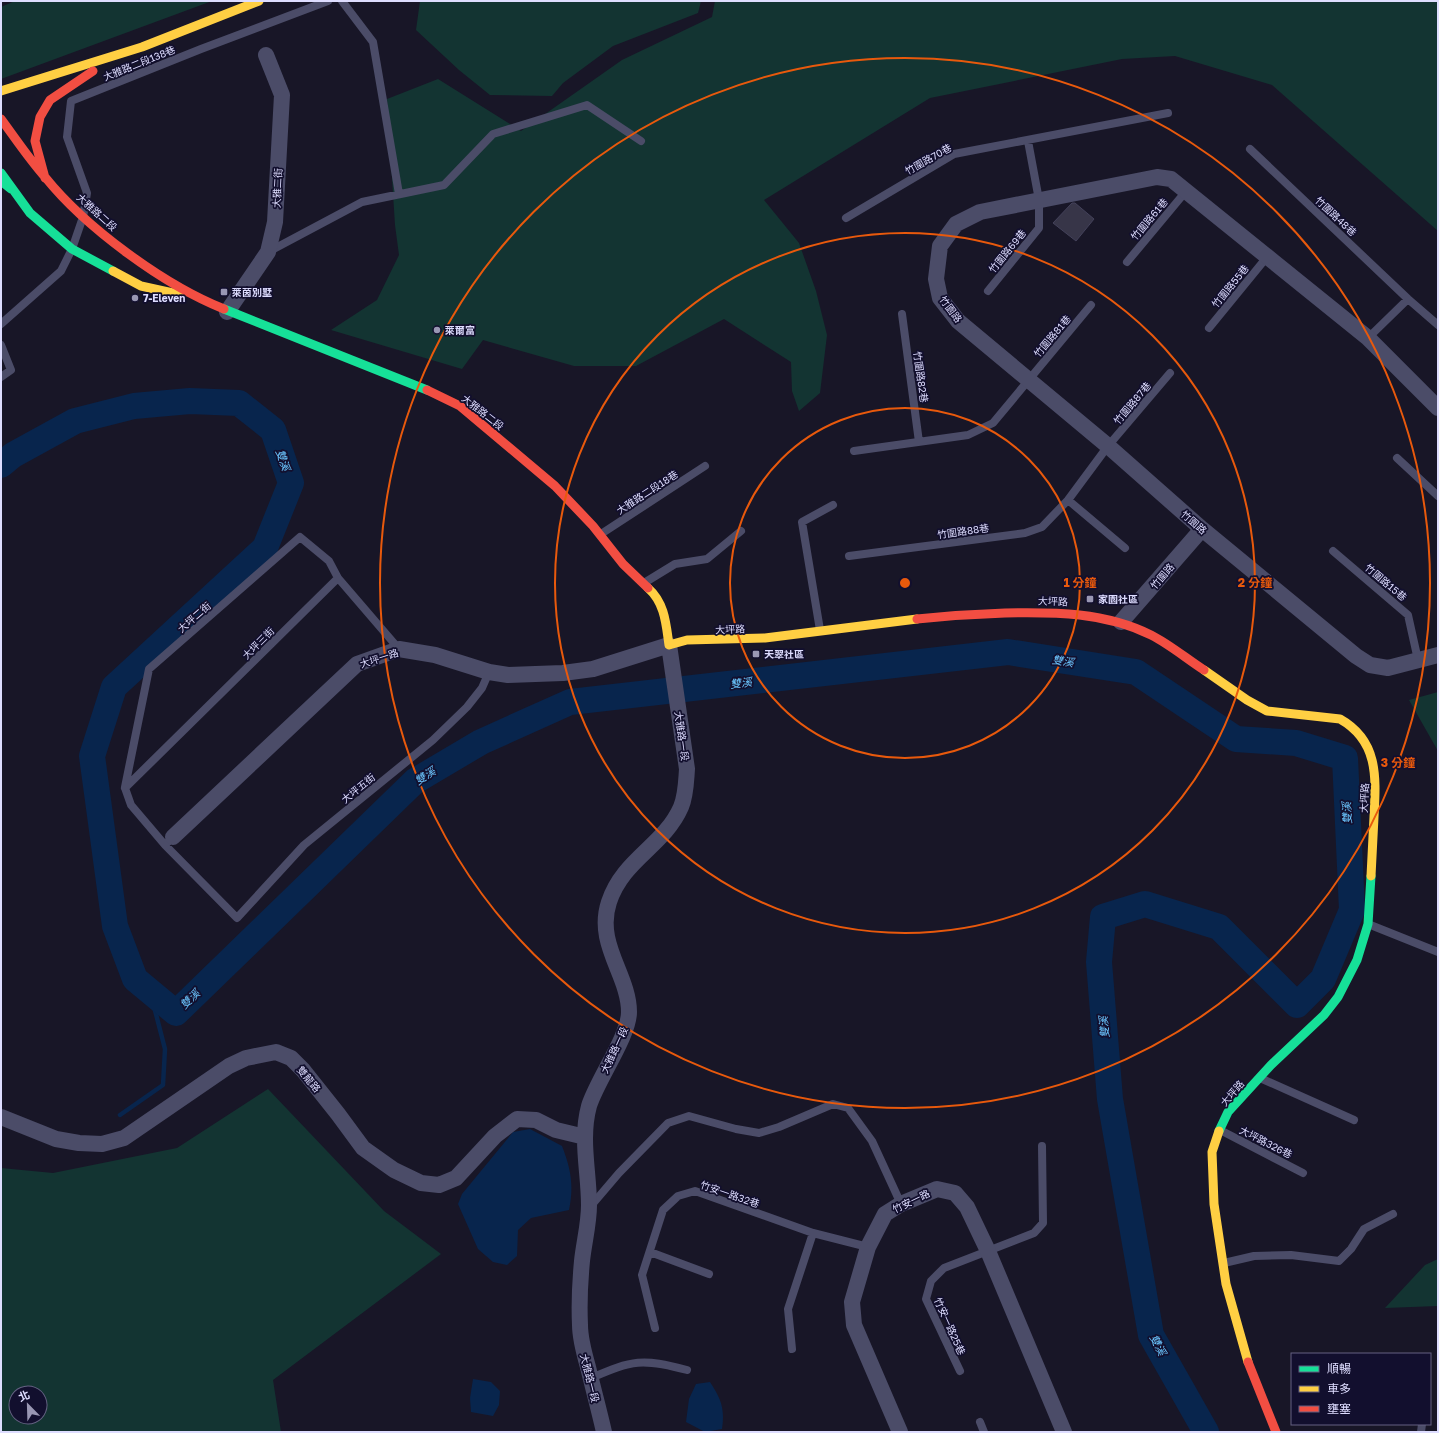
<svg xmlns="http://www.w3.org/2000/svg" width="1439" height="1433" viewBox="0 0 1439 1433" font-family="'Golos Text','Noto Sans TC',sans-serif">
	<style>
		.green { fill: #133432; fill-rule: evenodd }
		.water { fill: #08254d }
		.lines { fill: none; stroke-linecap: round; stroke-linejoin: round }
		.stream { stroke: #08254d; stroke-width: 4.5 }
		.river { stroke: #08254d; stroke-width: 26 }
		.building { fill: #373548; stroke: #43415a }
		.lane { stroke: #4b4c68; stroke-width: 8 }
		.street { stroke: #4b4c68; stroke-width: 16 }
		.fast { stroke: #16e098; stroke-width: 9 }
		.slow { stroke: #ffcf43; stroke-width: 9 }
		.jam { stroke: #f24e42; stroke-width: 9 }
		.ring { fill: none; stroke: #e8590c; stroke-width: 2 }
		.poi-dot { fill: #9997b3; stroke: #120f2e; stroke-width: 1.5 }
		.labels { text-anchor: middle; stroke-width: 3.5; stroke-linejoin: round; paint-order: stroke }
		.street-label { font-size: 10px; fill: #deddff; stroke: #120f2e }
		.poi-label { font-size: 10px; font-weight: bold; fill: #deddff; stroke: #120f2e; text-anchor: start }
		.water-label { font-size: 11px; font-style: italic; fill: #6bc6ff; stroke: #120f2e }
		.centre { fill: #e8590c; stroke: #120f2e; stroke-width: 2 }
		.ring-label { font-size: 12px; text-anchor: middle; font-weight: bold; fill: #e8590c; stroke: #120f2e; stroke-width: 3.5; stroke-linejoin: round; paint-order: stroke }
	</style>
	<rect width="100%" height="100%" fill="#181627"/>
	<path class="green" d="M 15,1 L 212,1 L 1,79 L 1,7 Z
		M 420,1 L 701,1 L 698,13 L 613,46 L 563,83 L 552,96 L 490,95 L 459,70 L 416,30 Z
		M 715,1 L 1438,1 L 1438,231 L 1272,85 L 1175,56 L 1122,59 L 930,98 L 764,200 L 799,243 L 816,291 L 827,335 L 820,393 L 799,411 L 792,391 L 791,362 L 724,319 L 636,366 L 574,366 L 483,340 L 462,369 L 331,330 L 377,300 L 399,255 L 395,225 L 387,99 L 438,79 L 521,131 L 622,60 L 712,17 Z
		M 1438,692 L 1438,751 L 1409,700 Z
		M 268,1089 L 384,1211 L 441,1254 L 273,1380 L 281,1432 L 1,1432 L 1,1168 L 53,1173 L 177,1148 ZM 16,1393 L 40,1393 L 40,1417 L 16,1417 Z
		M 1438,1259 L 1438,1306 L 1385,1308 L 1425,1265 Z"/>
	<path class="water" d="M 530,1129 L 562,1146 C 571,1169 574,1186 569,1210 L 531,1218 L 518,1230 L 517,1256 L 507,1265 L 493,1262 L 478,1249 L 458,1204 L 462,1194 L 513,1132 Z
		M 473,1379 L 491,1382 L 500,1391 L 499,1405 L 493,1416 L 471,1412 L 470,1398 Z
		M 710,1382 C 721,1399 725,1408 722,1429 L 705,1432 L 686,1422 L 689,1399 L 696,1384 Z"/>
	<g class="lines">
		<path class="stream" d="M 120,1115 L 163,1085 L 165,1049 L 150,991"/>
		<path class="river" d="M 1,465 L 13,455 L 75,421 L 134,406 L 190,401 L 239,403 L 273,430 L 291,483 L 265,548 L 114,687 L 92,756 L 115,926 L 135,979 L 176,1013 L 415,781 L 481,742 L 570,702 L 1008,652 L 1136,672 L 1236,739 L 1296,743 L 1345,758 L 1352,910 L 1323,979 L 1297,1005 L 1219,927 L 1145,904 L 1103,917 L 1099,962 L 1110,1099 L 1151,1335 L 1206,1432"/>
	</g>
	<path class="building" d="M 1072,203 L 1075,203 L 1094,219 L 1076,241 L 1053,223 Z"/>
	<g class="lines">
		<path class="lane" d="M 342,1 L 373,42 L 399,194
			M 1250,149 L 1408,299 L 1438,325
			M 846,218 L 954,154 L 1168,113
			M 268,252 L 362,202 L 444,185 L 493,134 L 587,105 L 641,141
			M 1127,262 L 1187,190
			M 988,291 L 1039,228 L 1039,200 L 1028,141
			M 902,314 L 919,442
			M 1,324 L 61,271 L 72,249 L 83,217 L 87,193 L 67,137 L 71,101 L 201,49 L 328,1
			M 1209,328 L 1267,257
			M 1368,338 L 1408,299
			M 1,345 L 11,370 L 1,377
			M 854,451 L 968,435 L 993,423 L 1091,305
			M 1397,458 L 1438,496
			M 1068,500 L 1125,548
			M 601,534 L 705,466
			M 1333,551 L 1408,615 L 1418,660
			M 849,556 L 1025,533 L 1042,527 L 1068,500 L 1108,446 L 1170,373
			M 644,583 L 675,564 L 707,559 L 741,531
			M 820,630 L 802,522 L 833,505
			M 125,787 L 149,669 L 300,537 L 329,561 L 338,578
			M 125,788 L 338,578 L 399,649
			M 125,788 L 131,805 L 165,845 L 168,842
			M 165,845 L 237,918 L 304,845 L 433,740 L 467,707 L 482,688 L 489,672
			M 1368,924 L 1438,952
			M 1260,1078 L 1354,1120
			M 1220,1130 L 1303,1173
			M 590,1207 L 619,1173 L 668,1123 L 689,1116 L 736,1129 L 759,1133 L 779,1127 L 833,1104 L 848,1108 L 872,1141 L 901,1204
			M 650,1252 L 709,1274
			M 1224,1263 L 1254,1256 L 1291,1255 L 1339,1261 L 1351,1249 L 1364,1229 L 1393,1214
			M 655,1328 L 642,1275 L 663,1210 L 678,1196 L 695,1191 L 813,1233 L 868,1247
			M 792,1349 L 788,1309 L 813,1233
			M 960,1371 L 926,1299 L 931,1281 L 944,1268 L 1034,1233 L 1043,1223 L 1042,1146
			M 591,1378 C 633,1360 642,1358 687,1370
			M 980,1422 L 984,1432
			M 1421,1432 L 1422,1424"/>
		<path class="street" d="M 227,312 L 268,252 L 275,222 L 282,95 L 266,55
			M 1438,408 L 1368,338 L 1171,179 L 1157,177 L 980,212 L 956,224 L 940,246 L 936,279 L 940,298 L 958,321 L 1108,446 L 1202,529 L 1356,656 L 1370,665 L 1388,668 L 1438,655
			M 1121,622 L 1202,529
			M 173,837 L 357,664 L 399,649 L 435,655 L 489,672 L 508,675 L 563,673 L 593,669 L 669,645 L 687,769 C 686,782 686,795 681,807 C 664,846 623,859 609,902 C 595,944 629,975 629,1012 C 629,1036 597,1080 589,1106 C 580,1139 589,1172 589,1205 C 589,1224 584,1242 582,1261 C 580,1282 579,1304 580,1325 C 580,1339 584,1353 588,1367 C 593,1388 599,1410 604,1432
			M 1,1117 L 56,1139 L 79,1143 L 102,1144 L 124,1138 L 229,1066 L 246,1058 L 276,1052 L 291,1058 L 303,1070 L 338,1114 L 363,1148 L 394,1170 L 421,1183 L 439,1185 L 456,1178 L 495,1136 L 517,1119 L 536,1120 L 556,1130 L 585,1137
			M 900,1432 L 854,1325 L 852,1302 L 868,1247 L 885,1214 L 901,1204 L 937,1189 L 955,1193 L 967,1207 L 988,1251 L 1064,1432"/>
		<path class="fast" d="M 1,173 L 30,213 L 72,249 L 113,271
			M 1,181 L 11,189
			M 224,309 L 427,390
			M 1219,1131 L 1228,1112 L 1271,1065 L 1324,1015 L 1338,997 L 1357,960 L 1368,924 L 1371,876"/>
		<path class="slow" d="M 1,91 L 142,47 L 259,1
			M 113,271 L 141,286 L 182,295
			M 648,588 C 665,603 666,624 669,645 L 687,640 L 765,638 L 917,619
			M 1204,670 L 1247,700 L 1267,711 L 1340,719 C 1379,741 1376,778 1374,817 C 1373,837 1372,856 1371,876
			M 1219,1131 L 1212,1152 L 1214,1204 L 1226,1284 L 1248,1362"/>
		<path class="jam" d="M 1,119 C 15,138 29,159 45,177 C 86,228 164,285 224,309
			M 45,178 L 35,141 L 40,117 L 50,100 L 93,71
			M 427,390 L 460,406 L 555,486 L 593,526 L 623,564 L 648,588
			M 917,619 C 946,616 975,614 1005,613 C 1055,612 1105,612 1151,635 C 1169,644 1187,659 1204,670
			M 1248,1362 L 1276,1432"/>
	</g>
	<g class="ring">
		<circle cx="905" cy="583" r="175"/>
		<circle cx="905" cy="583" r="350"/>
		<circle cx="905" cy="583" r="525"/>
	</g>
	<g class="poi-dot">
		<rect x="220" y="288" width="8" height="8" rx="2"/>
		<circle cx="135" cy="298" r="4"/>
		<circle cx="437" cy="330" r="4"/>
		<rect x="1086" y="595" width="8" height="8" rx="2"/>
		<rect x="752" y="650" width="8" height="8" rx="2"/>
	</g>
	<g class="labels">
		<g class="street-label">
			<text transform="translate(139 63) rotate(-22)" y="4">大雅路二段138巷</text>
			<text transform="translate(928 159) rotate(-29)" y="4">竹圍路70巷</text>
			<text transform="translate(277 188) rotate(-87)" y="4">大雅二街</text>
			<text transform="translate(97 212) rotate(42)" y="4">大雅路二段</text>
			<text transform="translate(1336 216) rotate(43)" y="4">竹圍路48巷</text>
			<text transform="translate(1149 219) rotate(-50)" y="4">竹圍路61巷</text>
			<text transform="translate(1007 251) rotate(-51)" y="4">竹圍路69巷</text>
			<text transform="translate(1230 286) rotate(-51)" y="4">竹圍路55巷</text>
			<text transform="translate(951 309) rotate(53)" y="4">竹園路</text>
			<text transform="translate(1052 336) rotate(-50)" y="4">竹圍路81巷</text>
			<text transform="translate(921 377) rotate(82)" y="4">竹圍路82巷</text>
			<text transform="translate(1132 403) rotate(-50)" y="4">竹圍路87巷</text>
			<text transform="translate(483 412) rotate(38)" y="4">大雅路二段</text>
			<text transform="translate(647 492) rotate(-33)" y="4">大雅路二段18巷</text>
			<text transform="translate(1194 522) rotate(41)" y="4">竹園路</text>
			<text transform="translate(963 531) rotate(-8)" y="4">竹圍路88巷</text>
			<text transform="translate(1162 576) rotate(-49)" y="4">竹圍路</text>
			<text transform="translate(1386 582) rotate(40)" y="4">竹圍路15巷</text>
			<text transform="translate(1053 601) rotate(2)" y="4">大坪路</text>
			<text transform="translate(194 617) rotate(-41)" y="4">大坪二街</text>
			<text transform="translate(730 629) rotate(-2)" y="4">大坪路</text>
			<text transform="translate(258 643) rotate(-45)" y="4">大坪三街</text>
			<text transform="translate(379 658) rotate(-18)" y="4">大坪一路</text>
			<text transform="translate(682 736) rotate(82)" y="4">大雅路一段</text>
			<text transform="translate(358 788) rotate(-39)" y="4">大坪五街</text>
			<text transform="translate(1364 798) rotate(-87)" y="4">大坪路</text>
			<text transform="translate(614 1050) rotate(-65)" y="4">大雅路一段</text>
			<text transform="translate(309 1079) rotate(50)" y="4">雙龍路</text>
			<text transform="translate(1232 1093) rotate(-49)" y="4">大坪路</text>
			<text transform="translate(1266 1142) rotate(27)" y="4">大坪路326巷</text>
			<text transform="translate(730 1194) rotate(19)" y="4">竹安一路32巷</text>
			<text transform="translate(911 1201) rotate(-26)" y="4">竹安一路</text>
			<text transform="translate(950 1326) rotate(66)" y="4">竹安一路25巷</text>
			<text transform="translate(590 1378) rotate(76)" y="4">大雅路一段</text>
		</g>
		<g class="poi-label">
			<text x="232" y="296">萊茵別墅</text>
			<text x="143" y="302">7-Eleven</text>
			<text x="445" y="334">萊爾富</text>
			<text x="1098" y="603">家園社區</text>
			<text x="764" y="658">天翠社區</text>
		</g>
		<g class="water-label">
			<text transform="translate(283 460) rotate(71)" y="4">雙溪</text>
			<text transform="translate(1063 661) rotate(9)" y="4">雙溪</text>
			<text transform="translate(741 683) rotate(-7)" y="4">雙溪</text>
			<text transform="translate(425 776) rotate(-33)" y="4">雙溪</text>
			<text transform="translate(1347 813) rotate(-93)" y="4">雙溪</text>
			<text transform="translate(190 999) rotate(-44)" y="4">雙溪</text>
			<text transform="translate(1104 1027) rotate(-95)" y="4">雙溪</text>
			<text transform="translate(1158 1345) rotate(63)" y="4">雙溪</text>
		</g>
	</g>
	<circle cx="905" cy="583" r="6" class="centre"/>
	<g class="ring-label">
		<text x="1080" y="587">1 分鐘</text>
		<text x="1255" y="587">2 分鐘</text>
		<text x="1398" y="767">3 分鐘</text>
	</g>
	<rect width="1439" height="1433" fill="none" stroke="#deddff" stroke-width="4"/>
	<rect x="1291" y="1353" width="140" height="72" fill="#120f2e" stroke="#646182"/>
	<rect x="1299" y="1366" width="20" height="6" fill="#16e098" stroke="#646182"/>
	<text x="1327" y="1373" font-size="12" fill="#deddff">順暢</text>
	<rect x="1299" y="1386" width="20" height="6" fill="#ffcf43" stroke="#646182"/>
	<text x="1327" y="1393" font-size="12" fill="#deddff">車多</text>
	<rect x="1299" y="1406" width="20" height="6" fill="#f24e42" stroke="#646182"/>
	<text x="1327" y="1413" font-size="12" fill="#deddff">壅塞</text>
	<g transform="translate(28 1405) rotate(337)"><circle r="19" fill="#120f2e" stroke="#646182"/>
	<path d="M0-3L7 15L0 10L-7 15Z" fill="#9997b3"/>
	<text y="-6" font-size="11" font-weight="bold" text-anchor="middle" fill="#deddff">北</text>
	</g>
</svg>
